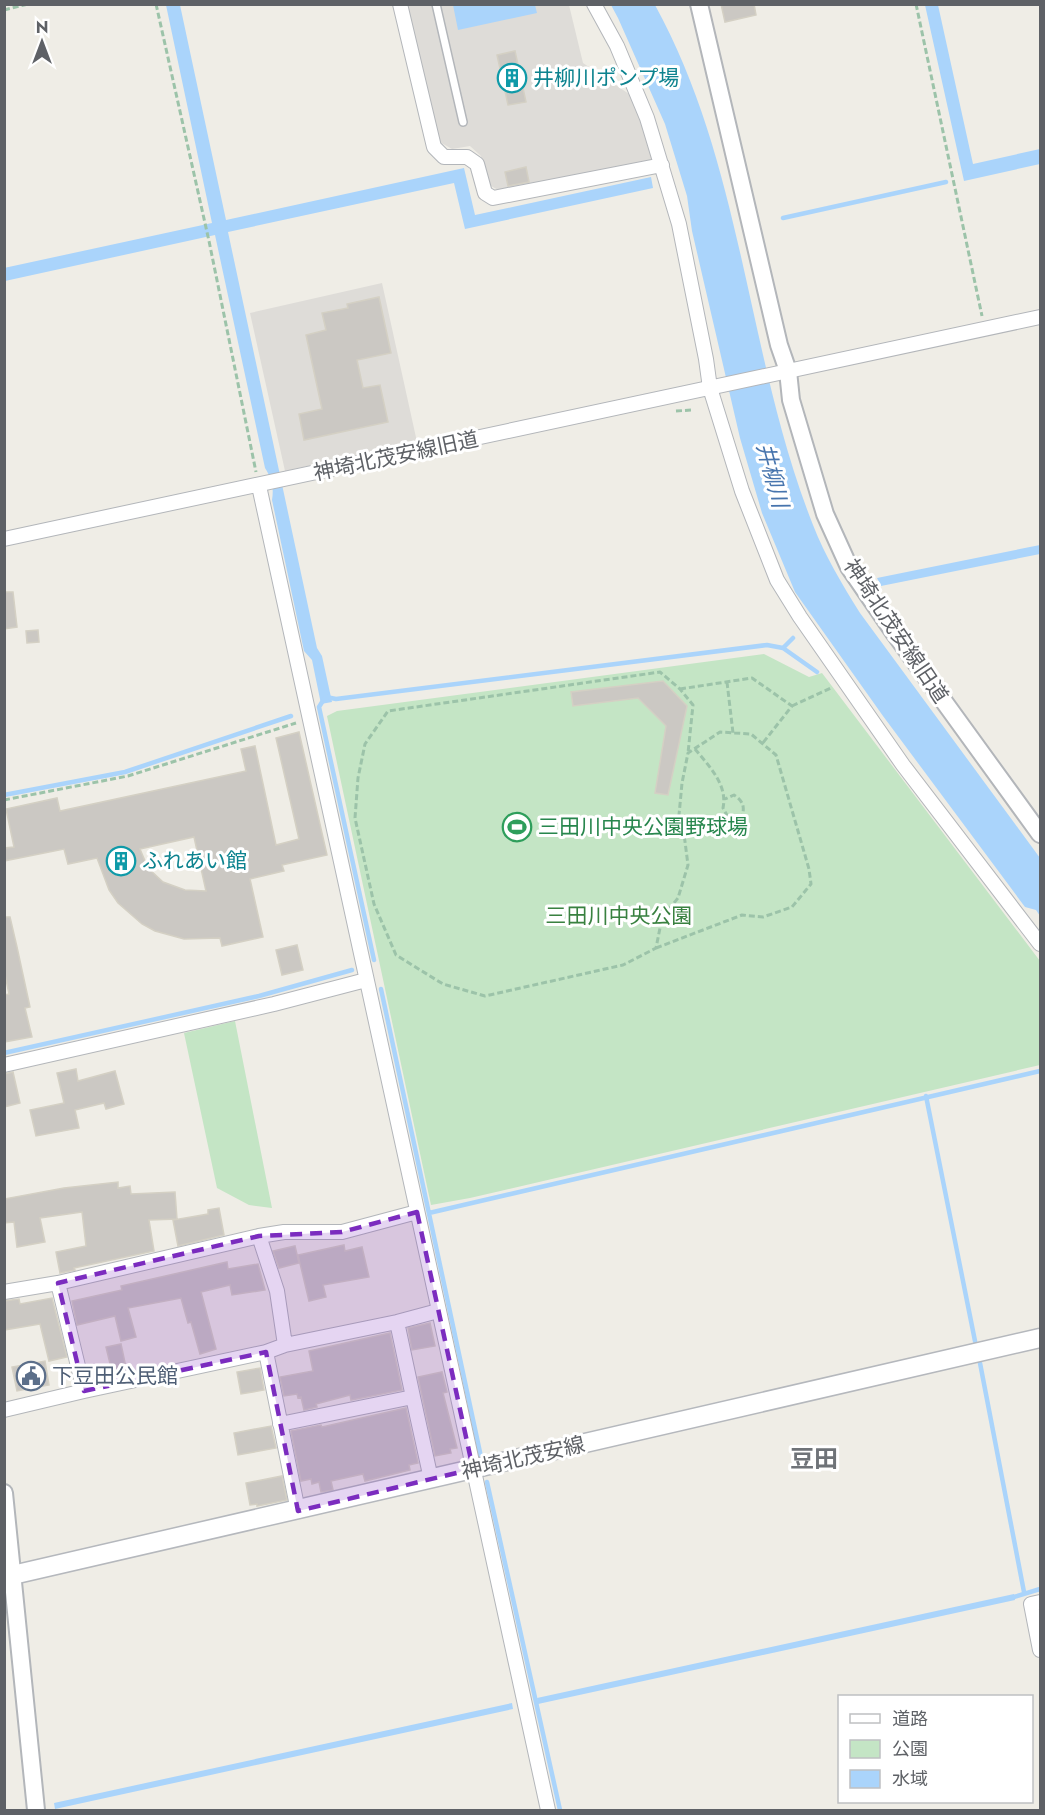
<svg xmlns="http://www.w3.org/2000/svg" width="1045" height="1815" viewBox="0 0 1045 1815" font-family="Jost,'Noto Sans JP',sans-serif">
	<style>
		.industrial { fill: #dedcd8 }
		.green { fill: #c4e5c5 }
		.water { fill: #aad4fb }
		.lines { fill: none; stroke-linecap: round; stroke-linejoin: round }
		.stream { stroke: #aad4fb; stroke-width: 4.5 }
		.building { fill: #cbc8c3; stroke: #d4d0c4; stroke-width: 1.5; fill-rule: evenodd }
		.service-casing { stroke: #b3b6ba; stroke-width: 10 }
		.minor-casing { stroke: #b3b6ba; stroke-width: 16 }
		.tertiary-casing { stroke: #b3b6ba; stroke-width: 20 }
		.secondary-casing { stroke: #b5b8bd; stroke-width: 21 }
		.path { stroke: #9cc3a9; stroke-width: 3; stroke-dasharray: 6 3; stroke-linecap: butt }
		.service { stroke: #fff; stroke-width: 7 }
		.minor { stroke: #fff; stroke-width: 14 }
		.tertiary { stroke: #fff; stroke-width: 16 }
		.secondary { stroke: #fff; stroke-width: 18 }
		.marked { fill: #7b2cbf; fill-opacity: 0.2; stroke: #7b2cbf; stroke-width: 4.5; stroke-dasharray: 12 8; stroke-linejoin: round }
		.labels { text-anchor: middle; stroke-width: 6; stroke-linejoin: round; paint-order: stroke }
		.culture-label { font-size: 21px; fill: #0d838f; stroke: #fff; text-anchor: start }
		.street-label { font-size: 21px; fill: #5e6166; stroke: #fff }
		.leisure-label { font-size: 21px; fill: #27864d; stroke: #fff; text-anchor: start }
		.park-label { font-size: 21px; fill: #398140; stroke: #fff }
		.service-label { font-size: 21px; fill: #4e5e75; stroke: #fff; text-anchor: start }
		.water-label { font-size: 22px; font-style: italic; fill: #4774ad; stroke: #fff }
		.quarter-label { font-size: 24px; font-weight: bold; fill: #6f7378; stroke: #fff }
	</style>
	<rect width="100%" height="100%" fill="#efede6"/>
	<path class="industrial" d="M 407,5 L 569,5 L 583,63 L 632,96 L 654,161 L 504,193 L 489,185 L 481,156 L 470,146 L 452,149 L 438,141 Z
		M 382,283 L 417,442 L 285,471 L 250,313 Z"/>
	<path class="green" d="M 764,654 L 809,677 L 822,673 L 1040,961 L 1040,1065 L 470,1198 L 431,1205 L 327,716 L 337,711 Z
		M 235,1021 L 272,1208 L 249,1205 L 217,1188 L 184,1033 Z"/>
	<path class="water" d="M 166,5 L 180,5 L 226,220 L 464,168 L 475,215 L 651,177 L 653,188 L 465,229 L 454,183 L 228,232 L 317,648 L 322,656 L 332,702 L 321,704 L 312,660 L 304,651 L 272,500 C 274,488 272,479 265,468 L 215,235 L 5,281 L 4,268 L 212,223 Z
		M 453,5 L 535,5 L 537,13 L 458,30 Z
		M 611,5 L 655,5 C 744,167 746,355 813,525 C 825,556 842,584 860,613 L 1040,858 L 1040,916 L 1036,910 L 1025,907 L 883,716 L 795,592 L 762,513 L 740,438 L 692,231 L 687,196 L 665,124 L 618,18 Z
		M 925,5 L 938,5 L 973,164 L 1040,149 L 1040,164 L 964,181 Z
		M 1040,545 L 1040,554 L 881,586 L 877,578 Z
		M 1014,1594 L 1015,1600 L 538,1704 L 537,1698 Z
		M 512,1703 L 513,1709 L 55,1809 L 54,1803 Z"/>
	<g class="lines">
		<path class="stream" d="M 783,218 L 946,182
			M 783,648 L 817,672
			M 326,697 L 336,699 L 767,645 L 783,648 L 793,638
			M 324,699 L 319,707 L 374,960
			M 4,795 L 125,772 L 291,716
			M 381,989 L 481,1457
			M 4,1053 L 259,996 L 352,970
			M 926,1096 L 975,1341
			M 429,1213 L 1040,1071
			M 980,1363 L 1024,1592
			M 487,1482 L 560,1810
			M 1014,1597 L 1040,1589"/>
	</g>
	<path class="building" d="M 721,4 L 754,4 L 756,15 L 725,22 Z
		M 515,51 L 526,102 L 508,105 L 497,55 Z
		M 526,167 L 529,182 L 508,186 L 505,172 Z
		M 379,297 L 391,353 L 357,360 L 363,388 L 380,385 L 388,422 L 304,440 L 299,414 L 322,409 L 306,335 L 326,330 L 322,313 L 348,308 L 347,304 Z
		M 4,592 L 13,592 L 17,627 L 4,629 Z
		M 38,630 L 39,642 L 27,643 L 26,631 Z
		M 663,681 L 687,706 L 668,795 L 655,793 L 666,726 L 638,698 L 573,706 L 571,692 Z
		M 299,732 L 327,855 L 282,865 L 284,871 L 250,879 L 263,937 L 222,946 L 220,938 L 184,939 L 155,931 L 142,924 L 118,903 L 109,890 L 97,858 L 68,864 L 64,849 L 4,861 L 4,848 L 14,847 L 6,809 L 57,798 L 60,811 L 246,771 L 241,749 L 255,746 L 276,845 L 299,839 L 276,738 ZM 194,837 L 206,891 L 185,890 L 163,882 L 148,868 L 140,849 Z
		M 4,917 L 10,917 L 17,947 L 30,1007 L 25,1008 L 32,1037 L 4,1042 L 4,995 L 9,994 L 4,970 Z
		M 297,945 L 303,970 L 282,975 L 276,950 Z
		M 76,1069 L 78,1081 L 115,1071 L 124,1104 L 106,1109 L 104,1103 L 75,1110 L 79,1128 L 36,1136 L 30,1110 L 64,1103 L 57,1073 Z
		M 13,1072 L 20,1103 L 4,1107 L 4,1074 Z
		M 118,1182 L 118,1188 L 130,1186 L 131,1194 L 175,1192 L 177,1219 L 149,1220 L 154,1251 L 74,1268 L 75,1270 L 60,1273 L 56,1252 L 86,1246 L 82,1212 L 40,1218 L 45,1242 L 17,1247 L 14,1222 L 4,1223 L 4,1199 L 64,1188 Z
		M 219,1208 L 224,1235 L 178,1246 L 173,1220 L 208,1214 L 208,1210 Z
		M 344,1245 L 345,1251 L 362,1247 L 369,1277 L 323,1285 L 326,1297 L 309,1301 L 298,1255 Z
		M 295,1246 L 299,1263 L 279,1268 L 273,1251 Z
		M 227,1262 L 228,1269 L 258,1264 L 265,1290 L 232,1295 L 230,1285 L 201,1292 L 216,1349 L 200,1354 L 191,1322 L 188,1323 L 181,1298 L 128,1308 L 136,1337 L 121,1341 L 115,1316 L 77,1325 L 72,1301 L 122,1290 L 121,1286 Z
		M 52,1298 L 67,1357 L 49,1361 L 40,1324 L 4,1330 L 4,1301 L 19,1299 L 20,1304 Z
		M 430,1323 L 435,1346 L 412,1350 L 408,1328 Z
		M 390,1333 L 402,1390 L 351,1400 L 350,1395 L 316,1404 L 317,1407 L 304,1410 L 301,1397 L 298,1398 L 297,1394 L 284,1396 L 280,1377 L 313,1371 L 309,1351 Z
		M 121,1344 L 127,1372 L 113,1376 L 106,1347 Z
		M 45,1361 L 49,1385 L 17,1391 L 12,1367 Z
		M 260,1368 L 264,1390 L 241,1394 L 237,1372 Z
		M 442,1372 L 447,1392 L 443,1393 L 457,1448 L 450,1449 L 451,1453 L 435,1456 L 418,1377 Z
		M 406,1408 L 418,1463 L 409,1465 L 410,1470 L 365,1481 L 363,1474 L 331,1481 L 333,1490 L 321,1492 L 319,1482 L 312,1484 L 311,1479 L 301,1481 L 291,1431 L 321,1425 L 322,1427 Z
		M 271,1426 L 276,1448 L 238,1455 L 234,1433 Z
		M 282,1476 L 287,1500 L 257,1506 L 257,1504 L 250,1505 L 246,1483 Z"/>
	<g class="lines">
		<g class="service-casing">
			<path id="service" d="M 436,4 L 463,122"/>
		</g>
		<g class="minor-casing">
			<path id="minor" d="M 400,4 L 434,147 L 444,157 L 467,157 L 477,164 L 485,193 L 493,198 L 662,165
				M 594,4 L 617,46 L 647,118 L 679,224 L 706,359 L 710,388 L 742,491 L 777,580 L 800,617 L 903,765 L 1040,944
				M 259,486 L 548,1810
				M 4,539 L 1040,317
				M 4,1065 L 274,1004 L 366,980
				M 259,1236 L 284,1232 L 342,1232 L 417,1212
				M 4,1292 L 58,1283
				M 266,1352 L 298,1511
				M 84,1391 L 58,1283 L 259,1236 L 277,1291 L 285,1345
				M 413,1397 L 431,1479
				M 4,1410 L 84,1391 L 266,1352 L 285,1345 L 397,1322 L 438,1311
				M 280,1424 L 413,1397 L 397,1322
				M 1040,1602 L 1031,1604 L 1040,1650"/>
		</g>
		<g class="tertiary-casing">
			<path id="tertiary" d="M 699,4 L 779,345 L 788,371 L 791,400 L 825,514 L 849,567 L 895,634 L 1040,834
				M 4,1493 L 36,1810"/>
		</g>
		<g class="secondary-casing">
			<path id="secondary" d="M 4,1577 L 1040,1338"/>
		</g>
		<path class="path" d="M 156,4 L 209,241 L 256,472
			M 916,4 L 982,316
			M 4,10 L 28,4
			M 676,411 L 692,410
			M 727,682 L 733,733
			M 680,689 L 752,678 L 792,706 L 762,744
			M 792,706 L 831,688
			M 695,749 C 709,766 728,785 723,808 L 728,817 L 734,820 L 742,817 C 745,806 743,801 734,795 L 725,799
			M 4,800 L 128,776 L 296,723
			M 656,948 L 742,915 L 763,917 L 792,907 L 811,884 L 809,869 L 776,755 L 751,734 L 720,732 L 688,753 L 682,783 L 679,815 L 683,826 L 688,865 L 678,898 L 662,918 L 656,948 L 623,965 L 485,996 L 443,984 L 396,955 L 374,904 L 355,818 L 358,778 L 365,744 L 388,711 L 660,672 L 680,689 L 693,705 L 688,753"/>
		<use href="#service" class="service"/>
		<use href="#minor" class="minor"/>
		<use href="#tertiary" class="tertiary"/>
		<use href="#secondary" class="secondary"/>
	</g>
	<path class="marked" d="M 417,1212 L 473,1469 L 298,1511 L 266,1352 L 84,1391 L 58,1283 L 259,1236 L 342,1232 Z"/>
	<defs>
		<g id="building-ring" transform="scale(1.5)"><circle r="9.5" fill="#fff" stroke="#0f9aa8" stroke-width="1.5"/><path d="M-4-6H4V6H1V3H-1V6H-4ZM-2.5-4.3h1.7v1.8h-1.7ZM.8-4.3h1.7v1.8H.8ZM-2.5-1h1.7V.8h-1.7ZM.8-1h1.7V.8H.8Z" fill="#0f9aa8"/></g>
		<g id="stadium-ring" transform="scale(1.5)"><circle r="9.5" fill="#fff" stroke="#2e9e5b" stroke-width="1.5"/><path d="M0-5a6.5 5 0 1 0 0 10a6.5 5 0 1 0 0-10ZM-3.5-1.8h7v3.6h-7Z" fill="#2e9e5b"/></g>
		<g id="civic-ring" transform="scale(1.5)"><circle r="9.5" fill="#fff" stroke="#5c6f8a" stroke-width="1.5"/><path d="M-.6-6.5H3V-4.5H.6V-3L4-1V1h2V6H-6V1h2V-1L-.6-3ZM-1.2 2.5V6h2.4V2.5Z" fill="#5c6f8a"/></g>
	</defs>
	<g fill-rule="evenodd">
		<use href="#building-ring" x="512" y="78"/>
		<use href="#stadium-ring" x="517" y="827"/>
		<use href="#building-ring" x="121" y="861"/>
		<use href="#civic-ring" x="31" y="1376"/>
	</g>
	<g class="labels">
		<g class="culture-label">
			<text x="533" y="85">井柳川ポンプ場</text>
			<text x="142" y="868">ふれあい館</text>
		</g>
		<g class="street-label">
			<text transform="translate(396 456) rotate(-12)" y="7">神埼北茂安線旧道</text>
			<text transform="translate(896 631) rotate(56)" y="7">神埼北茂安線旧道</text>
			<text transform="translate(523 1458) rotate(-13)" y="7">神埼北茂安線</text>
		</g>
		<g class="leisure-label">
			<text x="538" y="834">三田川中央公園野球場</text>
		</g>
		<g class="park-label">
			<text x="619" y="923">三田川中央公園</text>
		</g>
		<g class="service-label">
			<text x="52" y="1383">下豆田公民館</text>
		</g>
		<g class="water-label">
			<text transform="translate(773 475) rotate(75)" y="8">井柳川</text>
		</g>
		<g class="quarter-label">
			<text x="814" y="1467">豆田</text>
		</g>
	</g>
	<rect width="1045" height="1815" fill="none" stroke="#5e6166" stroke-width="12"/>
	<rect x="838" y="1695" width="195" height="108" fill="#ffffff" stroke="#bfc0c2" stroke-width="1.5"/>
	<rect x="850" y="1714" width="30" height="9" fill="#ffffff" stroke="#bfc0c2" stroke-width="1.5"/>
	<text x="892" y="1725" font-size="18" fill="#5e6166">道路</text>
	<rect x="850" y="1740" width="30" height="18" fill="#c4e5c5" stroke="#bfc0c2" stroke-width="1.5"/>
	<text x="892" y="1755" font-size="18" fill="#5e6166">公園</text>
	<rect x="850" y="1770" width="30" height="18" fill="#aad4fb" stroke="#bfc0c2" stroke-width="1.5"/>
	<text x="892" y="1785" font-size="18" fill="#5e6166">水域</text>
	<g transform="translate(42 42)" stroke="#ffffff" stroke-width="4.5" paint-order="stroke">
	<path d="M0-4.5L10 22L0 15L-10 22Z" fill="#5e6166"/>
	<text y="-9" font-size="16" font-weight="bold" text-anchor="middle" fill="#5e6166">N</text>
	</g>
</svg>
